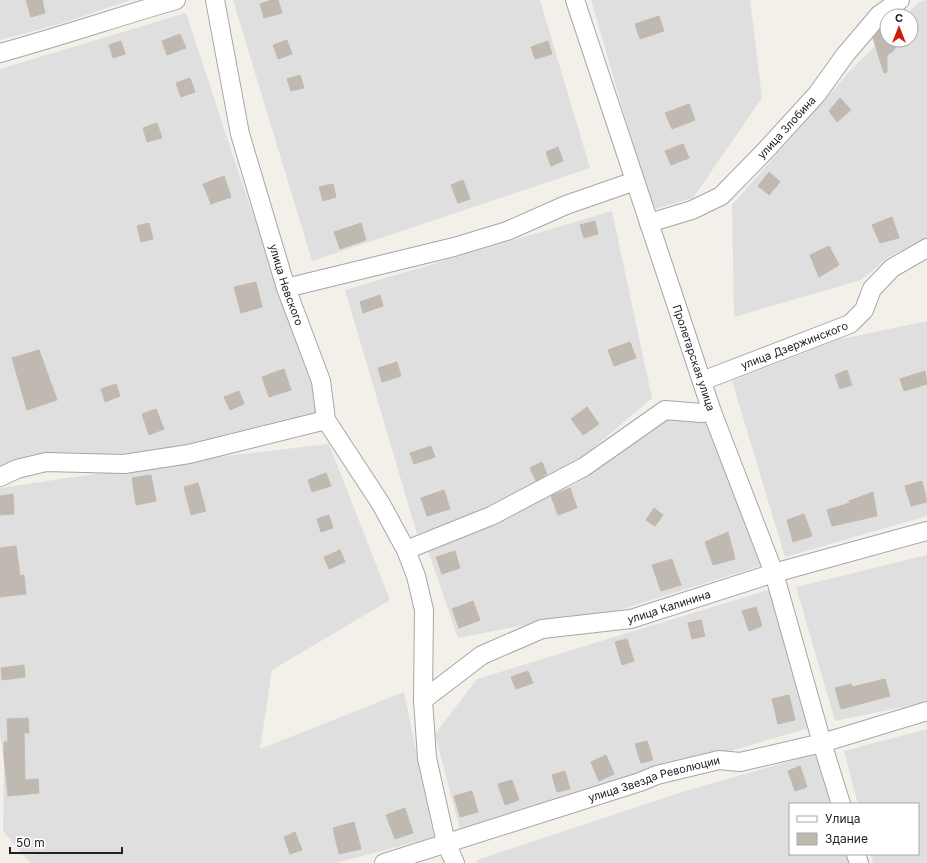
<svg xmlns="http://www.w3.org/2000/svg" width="927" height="863" viewBox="0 0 927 863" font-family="Inter,sans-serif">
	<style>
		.residential { fill: #e0dfdf }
		.building { fill: #bfb9b2; stroke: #c3b9ac }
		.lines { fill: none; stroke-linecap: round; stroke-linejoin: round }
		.minor-casing { stroke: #a6a6a6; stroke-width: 20 }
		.minor { stroke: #fff; stroke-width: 18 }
		.labels { text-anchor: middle; stroke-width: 3.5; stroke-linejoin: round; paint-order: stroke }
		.street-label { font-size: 11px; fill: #222; stroke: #fff }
	</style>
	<rect width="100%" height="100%" fill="#f2f0e9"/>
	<path class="residential" d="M 0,0 L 131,0 L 63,23 L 0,40 Z
		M 233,0 L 540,0 L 590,168 L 312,261 Z
		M 591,0 L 750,0 L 762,98 L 693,198 L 652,210 Z
		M 927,0 L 927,238 L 888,257 L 861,280 L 734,317 L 732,205 L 850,71 L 887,34 L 887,40 L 911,40 L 911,16 L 905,16 L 919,2 Z
		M 186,13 L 241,180 L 323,415 L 210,443 L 133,454 L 0,468 L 0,69 Z
		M 612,211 L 652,398 L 572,466 L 488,511 L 417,534 L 345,290 Z
		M 927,321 L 927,516 L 785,557 L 732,381 L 837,340 Z
		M 665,419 L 705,420 L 763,565 L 616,611 L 535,623 L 458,638 L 428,551 L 575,484 Z
		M 329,444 L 390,600 L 272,670 L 260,749 L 404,692 L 434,837 L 336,863 L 30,863 L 3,831 L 4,761 L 0,736 L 0,488 L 190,460 Z
		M 927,555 L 927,702 L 835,721 L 796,587 Z
		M 771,589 L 809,728 L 460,830 L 435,734 L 477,679 Z
		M 927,729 L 927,863 L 873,863 L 871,854 L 918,854 L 918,804 L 858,804 L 844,751 Z
		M 815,754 L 831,804 L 790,804 L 790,854 L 846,854 L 849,863 L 478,863 L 477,860 L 682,792 Z"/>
	<path class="building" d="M 26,0 L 42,0 L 45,13 L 31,17 Z
		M 272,0 L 278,0 L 282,13 L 264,18 L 260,4 Z
		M 659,16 L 664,31 L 640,39 L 635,24 Z
		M 887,25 L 887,40 L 900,40 L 893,51 L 887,55 L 887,72 L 884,73 L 873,38 L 883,26 Z
		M 180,34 L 186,48 L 167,55 L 162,41 Z
		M 287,40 L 292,54 L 278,59 L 273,45 Z
		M 121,41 L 125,54 L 113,58 L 109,45 Z
		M 548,41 L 552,54 L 535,59 L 531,47 Z
		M 300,75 L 304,88 L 291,91 L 287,79 Z
		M 190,78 L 195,92 L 181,97 L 176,83 Z
		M 840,98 L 851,110 L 837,122 L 829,111 Z
		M 689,104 L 695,120 L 672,129 L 665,113 Z
		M 157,123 L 162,138 L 147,142 L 143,128 Z
		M 683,144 L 689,158 L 671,165 L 665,151 Z
		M 558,147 L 563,161 L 551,166 L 546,152 Z
		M 769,172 L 780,182 L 769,195 L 758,186 Z
		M 224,176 L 231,197 L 211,204 L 203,184 Z
		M 463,180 L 470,199 L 458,203 L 451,185 Z
		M 333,184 L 336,197 L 323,201 L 319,187 Z
		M 892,217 L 899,238 L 880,243 L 872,225 Z
		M 595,221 L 598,234 L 584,238 L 580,225 Z
		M 149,223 L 153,239 L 141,242 L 137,226 Z
		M 361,223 L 366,240 L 340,249 L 334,232 Z
		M 829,246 L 839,265 L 819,277 L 810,255 Z
		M 256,282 L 262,307 L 241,313 L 234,287 Z
		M 380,295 L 383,306 L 363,313 L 360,302 Z
		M 630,342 L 636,358 L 614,366 L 608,350 Z
		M 39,350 L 57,400 L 27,410 L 12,358 Z
		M 397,362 L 401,376 L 382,382 L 378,368 Z
		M 284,369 L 291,390 L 269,397 L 262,377 Z
		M 847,370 L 852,385 L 840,389 L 835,375 Z
		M 925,371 L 927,384 L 904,391 L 900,379 Z
		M 116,384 L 120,396 L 105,402 L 101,389 Z
		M 239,391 L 244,404 L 230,410 L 224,397 Z
		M 587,407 L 599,424 L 583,435 L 571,419 Z
		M 156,409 L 164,429 L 149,435 L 142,414 Z
		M 431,446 L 435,457 L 414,464 L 410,453 Z
		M 542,462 L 547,474 L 536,481 L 530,468 Z
		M 326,473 L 331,486 L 312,492 L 308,480 Z
		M 151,475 L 156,501 L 136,505 L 132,478 Z
		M 922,481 L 927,502 L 911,506 L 905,486 Z
		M 198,483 L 206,511 L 191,515 L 184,487 Z
		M 570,488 L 577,508 L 558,515 L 551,496 Z
		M 444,490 L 450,509 L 427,516 L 421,498 Z
		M 873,492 L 877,516 L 832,526 L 827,510 L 850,503 L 849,501 Z
		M 13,494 L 14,514 L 0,515 L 0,496 Z
		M 654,508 L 663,515 L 655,526 L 646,520 Z
		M 804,514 L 812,536 L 793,542 L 787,520 Z
		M 329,515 L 333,528 L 321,532 L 317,519 Z
		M 728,532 L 735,559 L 713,565 L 705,542 Z
		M 16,546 L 20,576 L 24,575 L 26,594 L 0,597 L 0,548 Z
		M 340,550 L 345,562 L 329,569 L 324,557 Z
		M 455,551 L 460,568 L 442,574 L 436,557 Z
		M 672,559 L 681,585 L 661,591 L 652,565 Z
		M 473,601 L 480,620 L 459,628 L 452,609 Z
		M 756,607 L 762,626 L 749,631 L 742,611 Z
		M 701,620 L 705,636 L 692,639 L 688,623 Z
		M 627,639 L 634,661 L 622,665 L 615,642 Z
		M 24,665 L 25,677 L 2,680 L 1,668 Z
		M 528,671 L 533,683 L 516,689 L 511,677 Z
		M 885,679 L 890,696 L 841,709 L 835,688 L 851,684 L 852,687 Z
		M 789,695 L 795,720 L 778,724 L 772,699 Z
		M 28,718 L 29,733 L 24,733 L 25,780 L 38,779 L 39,793 L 8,796 L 4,757 L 4,742 L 8,742 L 7,719 Z
		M 647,741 L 653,760 L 641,763 L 635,744 Z
		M 606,755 L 614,774 L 599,781 L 591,762 Z
		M 800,766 L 807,787 L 795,791 L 788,771 Z
		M 565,771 L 570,789 L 557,792 L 552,775 Z
		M 512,780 L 519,800 L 505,805 L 498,784 Z
		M 472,791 L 478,812 L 460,817 L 454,796 Z
		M 405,808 L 413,833 L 395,839 L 386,815 Z
		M 354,822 L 361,849 L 339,854 L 333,828 Z
		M 295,832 L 302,850 L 290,854 L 284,837 Z"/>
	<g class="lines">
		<g class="minor-casing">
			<g id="minor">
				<path id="s1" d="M 215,0 L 240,134 L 286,288 L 321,381 L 326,420 L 381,504 L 406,550 L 416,576 L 424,610 L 423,700 L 427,758 L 446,843 L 455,863"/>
				<path id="s2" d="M 575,0 L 712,412 L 774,573 L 822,743 L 841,804"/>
				<path d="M 0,53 C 59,37 117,17 176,0"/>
				<path id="s3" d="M 649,223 L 692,210 L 721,196 L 765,151 L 817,94 L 845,55 L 879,15 L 900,0"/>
				<path d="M 286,288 L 454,247 L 507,231 L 566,205 L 635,181"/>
				<path id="s4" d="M 702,381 L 850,324 L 864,310 L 872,289 L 892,268 L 927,248"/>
				<path d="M 0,477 L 17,469 L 46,462 L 124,464 L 189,454 L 326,420"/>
				<path d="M 406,550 L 491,516 L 584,467 L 665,410 L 701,413 L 712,412"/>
				<path id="s5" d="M 423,700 L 482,655 L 542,629 L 631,619 L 774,573 L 927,531"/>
				<path d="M 856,854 L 859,863"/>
				<path id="s6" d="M 384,863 L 640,782 L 657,775 L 719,760 L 740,762 L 822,743 L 927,711"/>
			</g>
		</g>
		<use href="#minor" class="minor"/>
	</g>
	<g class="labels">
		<g class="street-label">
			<text dy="4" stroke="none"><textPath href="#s3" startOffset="172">улица Злобина</textPath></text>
			<text dy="4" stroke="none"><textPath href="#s1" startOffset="294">улица Невского</textPath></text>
			<text dy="4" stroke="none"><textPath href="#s4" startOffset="99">улица Дзержинского</textPath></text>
			<text dy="4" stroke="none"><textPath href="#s2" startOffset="377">Пролетарская улица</textPath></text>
			<text dy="4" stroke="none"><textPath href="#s5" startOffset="269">улица Калинина</textPath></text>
			<text dy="4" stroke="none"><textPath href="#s6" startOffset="283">улица Звезда Революции</textPath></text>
		</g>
	</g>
	<rect x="789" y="803" width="130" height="52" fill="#ffffff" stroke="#a7a7a7"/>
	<rect x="797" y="816" width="20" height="6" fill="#ffffff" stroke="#a7a7a7"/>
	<text x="825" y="823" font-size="12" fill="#222222">Улица</text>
	<rect x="797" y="833" width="20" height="12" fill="#bfb9b2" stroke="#a7a7a7"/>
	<text x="825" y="843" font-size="12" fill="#222222">Здание</text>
	<g transform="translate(899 28)"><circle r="19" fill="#ffffff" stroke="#a7a7a7"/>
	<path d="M0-3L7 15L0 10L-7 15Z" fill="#cd1e07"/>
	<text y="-6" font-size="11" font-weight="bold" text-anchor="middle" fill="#222222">С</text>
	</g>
	<path d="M10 847v6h112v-6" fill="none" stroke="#222222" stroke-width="2"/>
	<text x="16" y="847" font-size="12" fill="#222222" stroke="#ffffff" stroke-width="3" paint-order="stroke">50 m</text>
</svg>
